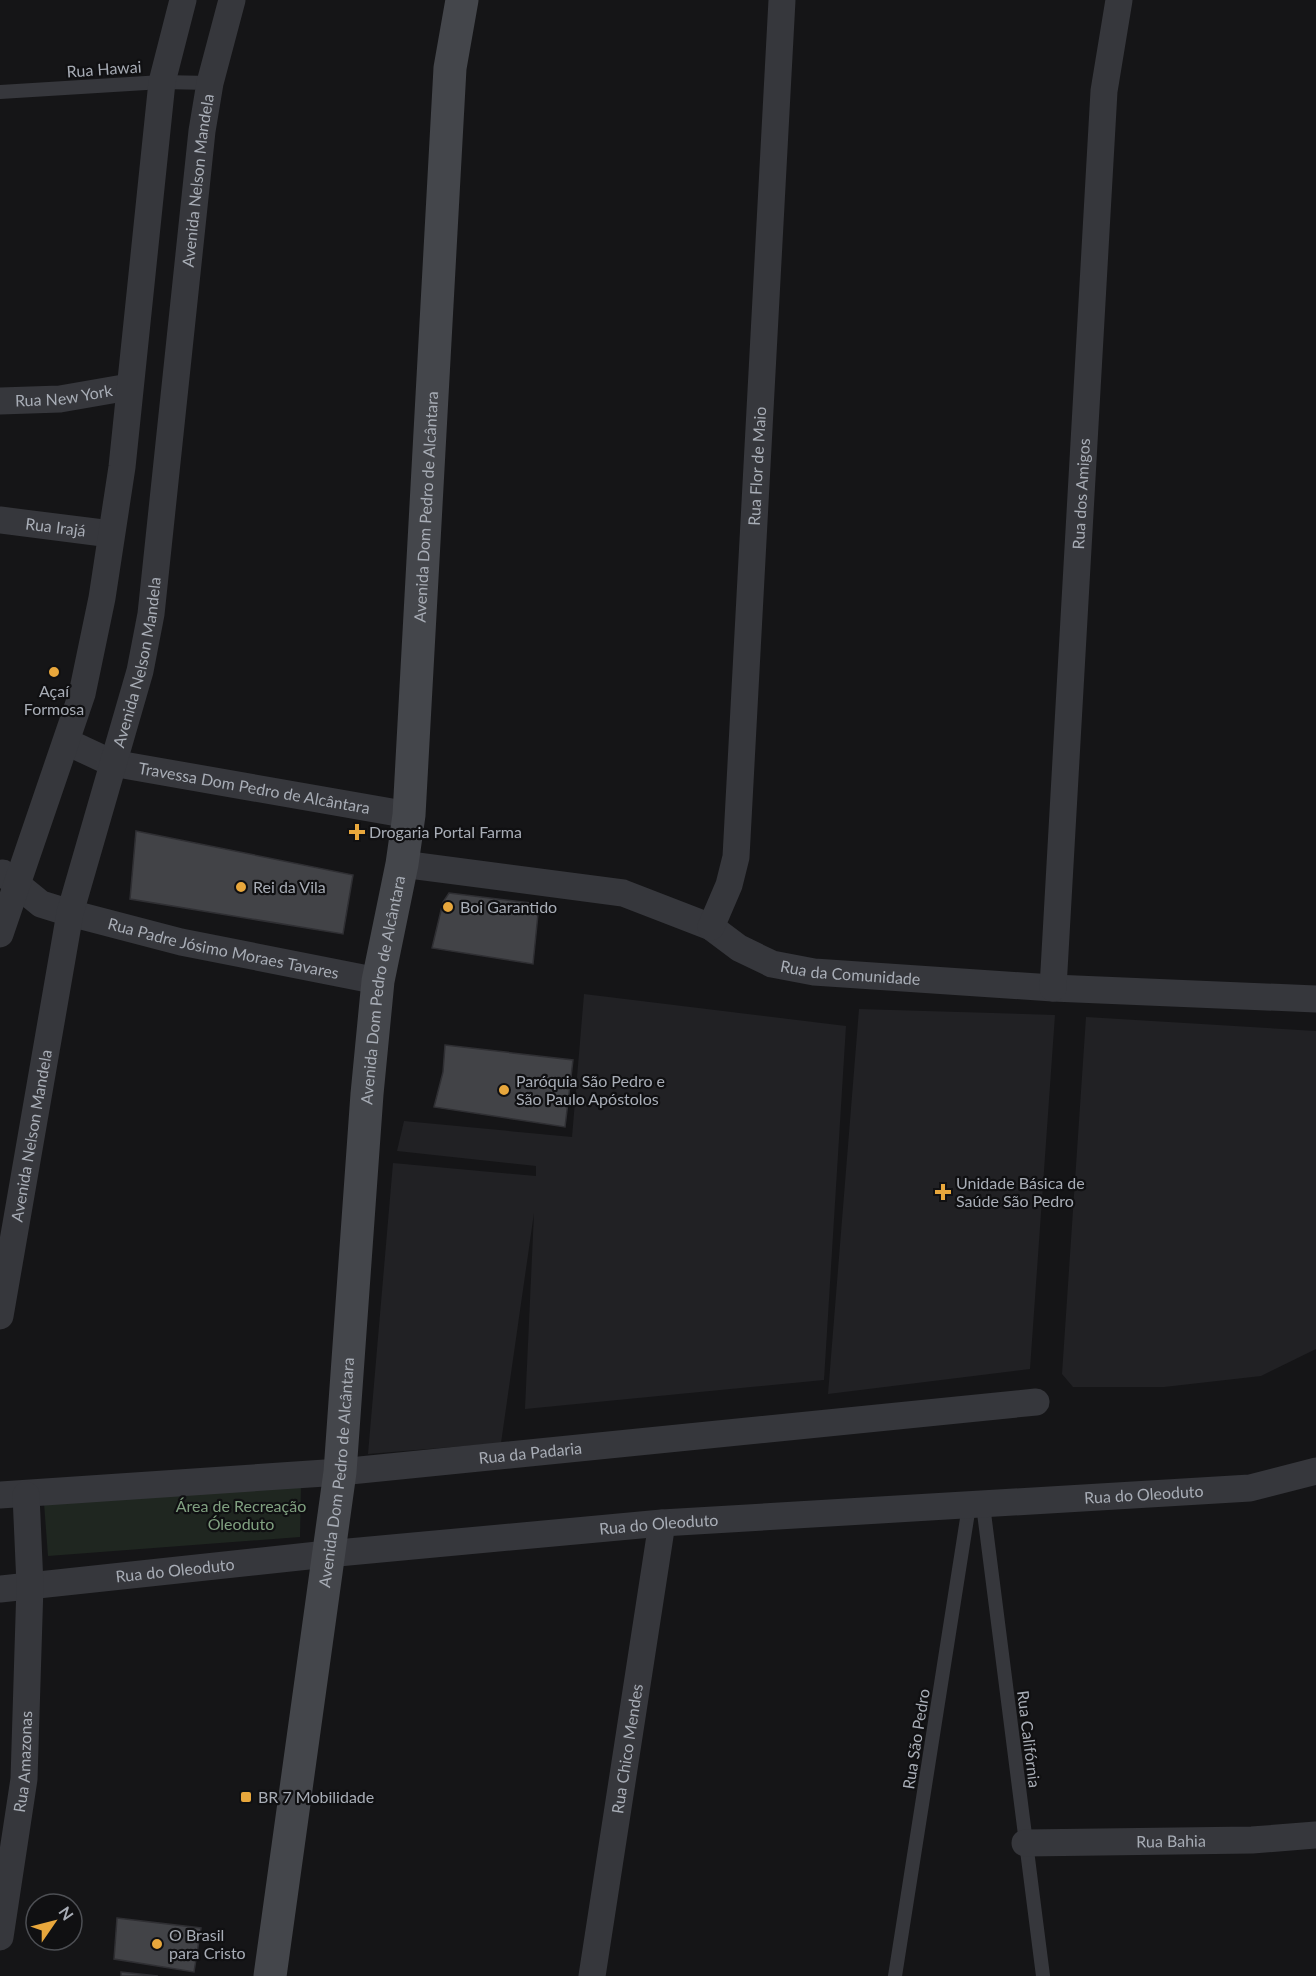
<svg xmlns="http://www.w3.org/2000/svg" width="1316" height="1976" viewBox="0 0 1316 1976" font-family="Lato,sans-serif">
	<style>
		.built { fill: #212124 }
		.green { fill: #1f2620 }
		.building { fill: #424347; stroke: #2f2f33; stroke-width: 1.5 }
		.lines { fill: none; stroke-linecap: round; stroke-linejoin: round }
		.lane { stroke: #36373c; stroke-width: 14 }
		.street { stroke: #36373c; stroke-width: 27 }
		.secondary { stroke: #44464b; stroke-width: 33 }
		.poi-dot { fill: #e8a73c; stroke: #101012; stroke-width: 2 }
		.labels { text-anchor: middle; stroke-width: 4.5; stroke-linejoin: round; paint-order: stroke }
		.street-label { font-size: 16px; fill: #a8adb6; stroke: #101012 }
		.poi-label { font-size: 16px; fill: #a8adb6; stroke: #101012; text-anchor: start }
		.park-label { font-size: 16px; fill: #80a080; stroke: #101012 }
	</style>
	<rect width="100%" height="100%" fill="#151517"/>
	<path class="built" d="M 584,994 L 846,1026 L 824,1380 L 525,1409 L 534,1213 L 501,1443 L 368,1454 L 393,1163 L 536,1176 L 536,1166 L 397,1151 L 404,1121 L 572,1137 Z
		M 859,1009 L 1055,1015 L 1030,1369 L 828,1394 Z
		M 1086,1017 L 1316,1031 L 1316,1349 L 1261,1376 L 1164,1387 L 1073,1387 L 1062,1374 Z"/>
	<path class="green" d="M 301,1484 L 300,1537 L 48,1556 L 44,1503 Z"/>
	<path class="building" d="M 136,831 L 353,875 L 343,934 L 130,899 Z
		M 449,893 L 539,904 L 533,964 L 432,948 L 443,902 Z
		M 445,1045 L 573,1060 L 565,1127 L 434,1107 L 443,1072 Z
		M 117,1918 L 201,1928 L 194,1972 L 114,1959 Z
		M 121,1972 L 158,1976 L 121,1976 Z"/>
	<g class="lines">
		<path class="lane" d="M 0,92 L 162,82 L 210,83
			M 983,1505 L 1043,1976
			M 895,1976 L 969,1506"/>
		<g class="street">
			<path id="s1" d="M 0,401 L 60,399 L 129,387"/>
			<path id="s2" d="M 0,520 L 111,534"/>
			<path id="s3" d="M 67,742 L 112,763 L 409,815"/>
			<path id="s4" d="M 402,864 L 623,893 L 711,927 L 739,948 L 772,964 L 814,972 L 1053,988 L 1316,999"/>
			<path id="s5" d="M 3,873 L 41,904 L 70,913 L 181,942 L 378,981"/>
			<path id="s6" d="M 711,927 L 729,885 L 736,857 L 782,0"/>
			<path d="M 0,934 L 82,694 L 102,598 L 122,467 L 162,82 L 183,0"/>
			<path id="s7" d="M 1053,988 L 1104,91 L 1119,0"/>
			<path id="s8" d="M 0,1316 L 70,913 L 140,671 L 151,614 L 202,131 L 210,83 L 232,0"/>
			<path id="s9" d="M 0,1495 L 340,1472 L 1036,1402"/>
			<path id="s10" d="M 0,1589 L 327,1554 L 662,1523 L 1250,1488 L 1316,1471"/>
			<path id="s11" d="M 1025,1843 L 1252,1840 L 1316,1835"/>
			<path id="s12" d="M 0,1937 L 24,1779 L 30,1585 L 26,1495"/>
			<path id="s13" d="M 592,1976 L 662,1523"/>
		</g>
		<path class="secondary" id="s14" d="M 270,1976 L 340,1472 L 367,1094 L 378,981 L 402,864 L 409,815 L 450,68 L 462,0"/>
	</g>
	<g class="poi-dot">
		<circle cx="54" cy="672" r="6"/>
		<path d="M354 823h6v6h6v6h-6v6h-6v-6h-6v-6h6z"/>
		<circle cx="241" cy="887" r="6"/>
		<circle cx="448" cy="907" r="6"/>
		<circle cx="504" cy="1090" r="6"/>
		<path d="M940 1183h6v6h6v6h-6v6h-6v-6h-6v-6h6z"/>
		<rect x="240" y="1791" width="12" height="12" rx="3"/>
		<circle cx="157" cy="1944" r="6"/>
	</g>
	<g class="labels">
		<g class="street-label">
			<text transform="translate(104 69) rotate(-4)" y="6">Rua Hawai</text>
			<text dy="6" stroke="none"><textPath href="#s8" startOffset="1155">Avenida Nelson Mandela</textPath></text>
			<text dy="6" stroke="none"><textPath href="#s1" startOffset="64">Rua New York</textPath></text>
			<text dy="6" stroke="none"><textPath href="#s6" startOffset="466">Rua Flor de Maio</textPath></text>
			<text dy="6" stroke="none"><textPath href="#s7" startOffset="495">Rua dos Amigos</textPath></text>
			<text dy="6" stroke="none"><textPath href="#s14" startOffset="1479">Avenida Dom Pedro de Alcântara</textPath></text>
			<text dy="6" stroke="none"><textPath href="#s2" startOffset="56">Rua Irajá</textPath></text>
			<text dy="6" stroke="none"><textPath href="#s8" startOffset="669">Avenida Nelson Mandela</textPath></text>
			<text dy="6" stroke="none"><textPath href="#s3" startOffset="194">Travessa Dom Pedro de Alcântara</textPath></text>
			<text dy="6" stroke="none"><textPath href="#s5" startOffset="237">Rua Padre Jósimo Moraes Tavares</textPath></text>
			<text dy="6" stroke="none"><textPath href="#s4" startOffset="468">Rua da Comunidade</textPath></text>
			<text dy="6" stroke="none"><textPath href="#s14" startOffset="993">Avenida Dom Pedro de Alcântara</textPath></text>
			<text dy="6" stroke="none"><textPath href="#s8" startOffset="183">Avenida Nelson Mandela</textPath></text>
			<text dy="6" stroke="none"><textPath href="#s9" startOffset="532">Rua da Padaria</textPath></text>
			<text dy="6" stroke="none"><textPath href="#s14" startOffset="508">Avenida Dom Pedro de Alcântara</textPath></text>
			<text dy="6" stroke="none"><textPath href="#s10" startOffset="1148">Rua do Oleoduto</textPath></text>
			<text dy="6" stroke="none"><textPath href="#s10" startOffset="662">Rua do Oleoduto</textPath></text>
			<text dy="6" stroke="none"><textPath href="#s10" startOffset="176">Rua do Oleoduto</textPath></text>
			<text transform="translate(916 1739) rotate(-81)" y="6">Rua São Pedro</text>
			<text transform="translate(1029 1739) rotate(83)" y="6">Rua Califórnia</text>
			<text dy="6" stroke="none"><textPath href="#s13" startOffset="230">Rua Chico Mendes</textPath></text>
			<text dy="6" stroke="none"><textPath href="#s12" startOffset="177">Rua Amazonas</textPath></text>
			<text dy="6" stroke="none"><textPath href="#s11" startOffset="146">Rua Bahia</textPath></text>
		</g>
		<g class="poi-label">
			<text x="54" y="697" text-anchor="middle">Açaí<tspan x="54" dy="18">Formosa</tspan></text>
			<text x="369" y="838">Drogaria Portal Farma</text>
			<text x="253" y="893">Rei da Vila</text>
			<text x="460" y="913">Boi Garantido</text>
			<text x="516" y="1087">Paróquia São Pedro e<tspan x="516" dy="18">São Paulo Apóstolos</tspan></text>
			<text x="956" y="1189">Unidade Básica de<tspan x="956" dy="18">Saúde São Pedro</tspan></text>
			<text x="258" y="1803">BR 7 Mobilidade</text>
			<text x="169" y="1941">O Brasil<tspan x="169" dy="18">para Cristo</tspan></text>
		</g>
		<g class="park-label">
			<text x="241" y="1512">Área de Recreação<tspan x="241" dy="18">Óleoduto</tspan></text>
		</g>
	</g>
	<g transform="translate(54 1922) rotate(55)"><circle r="28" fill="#101012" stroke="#4d4f54" stroke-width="1.5"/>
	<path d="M0-4.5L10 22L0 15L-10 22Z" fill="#e8a73c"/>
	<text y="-9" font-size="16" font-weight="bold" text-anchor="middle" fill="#a8adb6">N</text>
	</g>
</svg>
